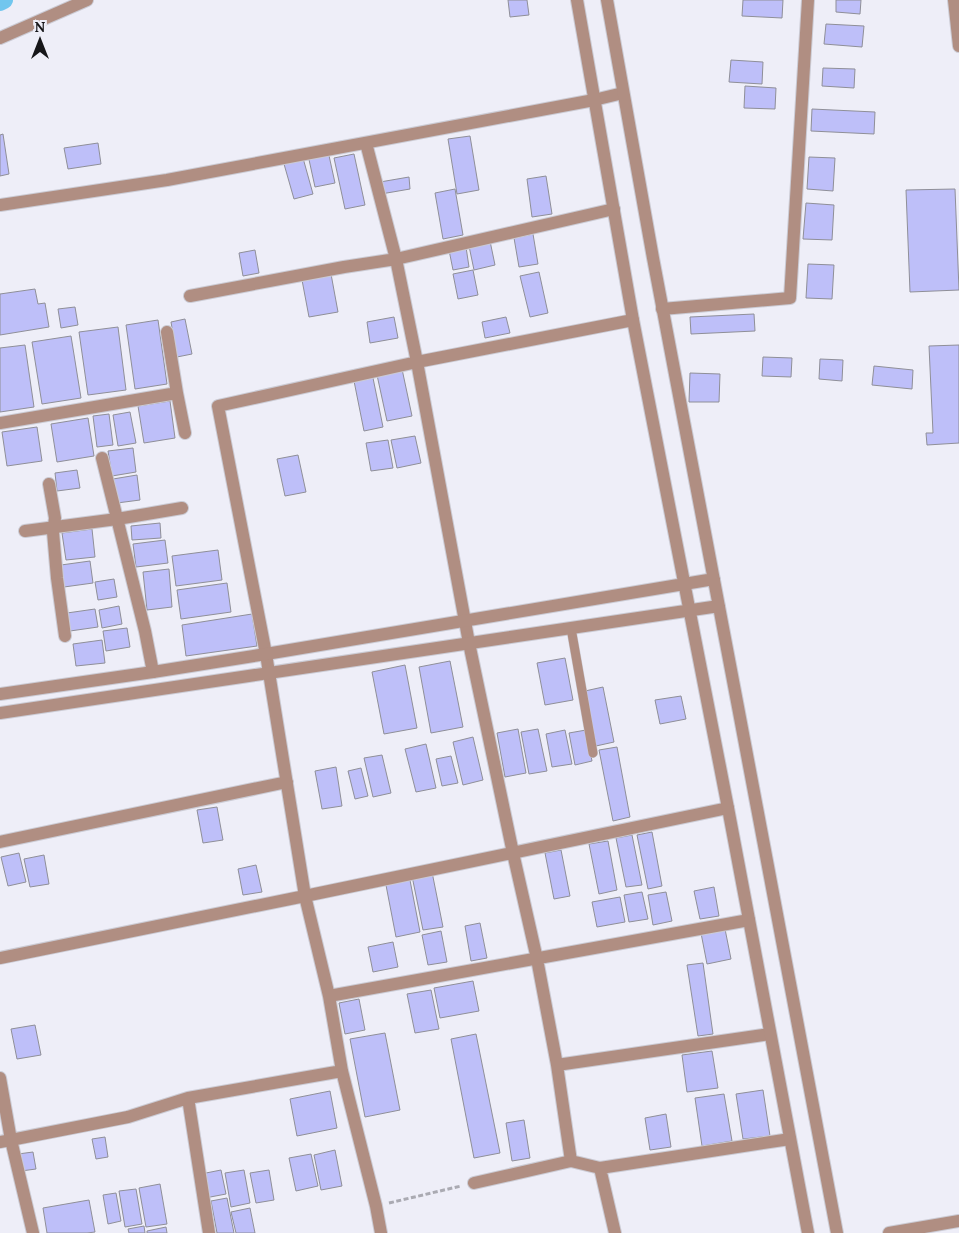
<svg xmlns="http://www.w3.org/2000/svg" width="959" height="1233" viewBox="0 0 959 1233" font-family="Lora,serif">
	<style>
		.lines { fill: none; stroke-linecap: round; stroke-linejoin: round }
		.canal { stroke: #71c6ee; stroke-width: 18 }
		.building { fill: #bebff9; stroke: #8f8f98 }
		.service-casing { stroke: #cbcbd4; stroke-width: 10 }
		.minor-casing { stroke: #cbcbd4; stroke-width: 14 }
		.tertiary-casing { stroke: #cbcbd4; stroke-width: 14 }
		.path { stroke: #aaaab2; stroke-width: 3; stroke-dasharray: 5 2.5; stroke-linecap: butt }
		.service { stroke: #b08e82; stroke-width: 9 }
		.minor { stroke: #b08e82; stroke-width: 12 }
		.tertiary { stroke: #b08e82; stroke-width: 12 }
	</style>
	<rect width="100%" height="100%" fill="#eeeef8"/>
	<g class="lines">
		<path class="canal" d="M 0,2 L 4,0"/>
	</g>
	<path class="building" d="M 508,0 L 527,0 L 529,15 L 510,17 Z
		M 743,0 L 783,0 L 782,18 L 742,16 Z
		M 836,0 L 861,0 L 860,14 L 836,12 Z
		M 826,24 L 864,26 L 862,47 L 824,44 Z
		M 731,60 L 763,62 L 762,84 L 729,82 Z
		M 823,68 L 855,69 L 854,88 L 822,86 Z
		M 745,86 L 776,88 L 775,109 L 744,108 Z
		M 812,109 L 875,112 L 874,134 L 811,131 Z
		M 3,134 L 9,174 L 0,176 L 0,135 Z
		M 470,136 L 479,190 L 457,194 L 448,139 Z
		M 98,143 L 101,164 L 68,169 L 64,148 Z
		M 328,151 L 335,183 L 315,187 L 308,155 Z
		M 354,154 L 365,205 L 345,209 L 334,158 Z
		M 809,157 L 835,158 L 833,191 L 807,189 Z
		M 303,158 L 313,194 L 294,199 L 284,164 Z
		M 546,176 L 552,214 L 532,217 L 527,179 Z
		M 409,177 L 410,189 L 381,194 L 380,182 Z
		M 455,189 L 463,235 L 443,239 L 435,193 Z
		M 955,189 L 959,290 L 910,292 L 906,190 Z
		M 806,203 L 834,205 L 832,240 L 803,239 Z
		M 533,234 L 538,264 L 519,267 L 514,238 Z
		M 490,241 L 495,265 L 474,270 L 469,246 Z
		M 466,247 L 469,267 L 453,270 L 449,250 Z
		M 255,250 L 259,273 L 243,276 L 239,253 Z
		M 808,264 L 834,265 L 832,299 L 806,298 Z
		M 473,270 L 478,295 L 458,299 L 453,274 Z
		M 539,272 L 548,313 L 530,317 L 520,276 Z
		M 331,274 L 338,312 L 309,317 L 302,280 Z
		M 35,289 L 38,304 L 45,303 L 49,327 L 0,335 L 0,294 Z
		M 75,307 L 78,325 L 61,328 L 58,309 Z
		M 754,314 L 755,331 L 691,334 L 690,317 Z
		M 394,317 L 398,338 L 370,343 L 367,322 Z
		M 506,317 L 510,333 L 485,338 L 482,322 Z
		M 185,319 L 192,354 L 177,357 L 171,322 Z
		M 158,320 L 167,384 L 135,389 L 126,325 Z
		M 118,327 L 126,390 L 88,395 L 79,332 Z
		M 71,336 L 81,398 L 42,404 L 32,342 Z
		M 25,345 L 34,407 L 0,412 L 0,348 Z
		M 959,345 L 959,443 L 927,445 L 926,433 L 933,433 L 929,346 Z
		M 763,357 L 792,358 L 791,377 L 762,376 Z
		M 820,359 L 843,360 L 842,381 L 819,379 Z
		M 874,366 L 913,370 L 912,389 L 872,385 Z
		M 402,369 L 412,416 L 387,421 L 377,375 Z
		M 690,373 L 720,374 L 719,402 L 689,402 Z
		M 373,378 L 383,427 L 364,431 L 354,381 Z
		M 170,401 L 175,438 L 144,443 L 138,406 Z
		M 130,412 L 136,443 L 118,446 L 113,415 Z
		M 109,414 L 113,445 L 97,447 L 93,416 Z
		M 88,418 L 94,456 L 57,462 L 51,424 Z
		M 37,427 L 42,461 L 7,466 L 2,432 Z
		M 415,436 L 421,463 L 397,468 L 391,440 Z
		M 388,440 L 393,468 L 371,471 L 366,443 Z
		M 133,448 L 136,472 L 112,476 L 108,451 Z
		M 298,455 L 306,492 L 285,496 L 277,459 Z
		M 77,470 L 80,488 L 57,491 L 55,473 Z
		M 137,475 L 140,500 L 117,503 L 113,479 Z
		M 160,523 L 161,538 L 132,540 L 131,526 Z
		M 92,529 L 95,557 L 66,560 L 62,533 Z
		M 165,540 L 168,563 L 136,567 L 133,544 Z
		M 218,550 L 222,580 L 176,586 L 172,556 Z
		M 90,561 L 93,583 L 64,587 L 61,565 Z
		M 169,569 L 172,607 L 147,610 L 143,572 Z
		M 114,579 L 117,597 L 98,600 L 95,582 Z
		M 227,583 L 231,612 L 181,619 L 177,590 Z
		M 119,606 L 122,624 L 102,628 L 99,610 Z
		M 95,609 L 98,627 L 70,631 L 67,613 Z
		M 252,614 L 257,646 L 186,656 L 182,625 Z
		M 127,628 L 130,647 L 106,651 L 103,631 Z
		M 102,640 L 105,663 L 76,666 L 73,644 Z
		M 565,658 L 573,700 L 545,705 L 537,663 Z
		M 450,661 L 463,727 L 431,733 L 419,667 Z
		M 405,665 L 417,728 L 384,734 L 372,672 Z
		M 603,687 L 614,742 L 596,746 L 585,691 Z
		M 681,696 L 686,719 L 660,724 L 655,700 Z
		M 518,729 L 526,773 L 505,777 L 497,733 Z
		M 538,729 L 547,771 L 529,774 L 521,732 Z
		M 565,730 L 572,764 L 552,767 L 546,734 Z
		M 586,730 L 592,761 L 575,765 L 569,733 Z
		M 473,737 L 483,780 L 463,785 L 453,742 Z
		M 426,744 L 436,788 L 416,792 L 405,749 Z
		M 617,747 L 630,817 L 613,821 L 599,750 Z
		M 382,755 L 391,793 L 373,797 L 364,758 Z
		M 451,756 L 458,783 L 442,786 L 436,759 Z
		M 336,767 L 342,806 L 322,809 L 315,771 Z
		M 361,768 L 368,796 L 355,799 L 348,771 Z
		M 217,807 L 223,840 L 203,843 L 197,810 Z
		M 652,832 L 662,886 L 648,889 L 637,835 Z
		M 632,835 L 642,885 L 626,887 L 616,838 Z
		M 608,841 L 617,890 L 599,894 L 589,844 Z
		M 561,850 L 570,896 L 554,899 L 545,853 Z
		M 19,853 L 26,882 L 8,886 L 1,857 Z
		M 44,855 L 49,884 L 30,887 L 24,859 Z
		M 256,865 L 262,892 L 243,895 L 238,869 Z
		M 432,872 L 443,927 L 423,930 L 412,876 Z
		M 409,875 L 420,932 L 396,937 L 385,880 Z
		M 714,887 L 719,916 L 700,919 L 694,891 Z
		M 642,892 L 648,919 L 629,922 L 624,895 Z
		M 666,892 L 672,921 L 653,925 L 648,895 Z
		M 620,897 L 625,922 L 597,927 L 592,902 Z
		M 480,923 L 487,958 L 471,961 L 465,926 Z
		M 725,929 L 731,959 L 707,964 L 701,933 Z
		M 441,931 L 447,962 L 428,965 L 422,935 Z
		M 393,942 L 398,967 L 373,972 L 368,947 Z
		M 703,963 L 713,1034 L 698,1036 L 687,965 Z
		M 473,981 L 479,1011 L 440,1018 L 434,988 Z
		M 431,990 L 439,1029 L 415,1033 L 407,994 Z
		M 359,999 L 365,1030 L 345,1034 L 339,1003 Z
		M 35,1025 L 41,1055 L 17,1059 L 11,1029 Z
		M 385,1033 L 400,1110 L 365,1117 L 350,1039 Z
		M 476,1034 L 500,1153 L 474,1158 L 451,1039 Z
		M 712,1051 L 718,1088 L 687,1092 L 682,1055 Z
		M 763,1090 L 770,1136 L 743,1139 L 736,1094 Z
		M 330,1091 L 337,1128 L 297,1136 L 290,1099 Z
		M 724,1094 L 732,1141 L 702,1146 L 695,1098 Z
		M 666,1114 L 671,1147 L 650,1150 L 645,1118 Z
		M 524,1120 L 530,1158 L 512,1161 L 506,1123 Z
		M 105,1137 L 108,1157 L 96,1159 L 92,1139 Z
		M 335,1150 L 342,1186 L 321,1190 L 314,1155 Z
		M 33,1152 L 36,1169 L 21,1171 L 18,1154 Z
		M 311,1154 L 318,1186 L 296,1191 L 289,1158 Z
		M 221,1170 L 226,1194 L 205,1198 L 201,1174 Z
		M 244,1170 L 250,1203 L 231,1207 L 225,1173 Z
		M 269,1170 L 274,1200 L 256,1203 L 250,1173 Z
		M 160,1184 L 167,1224 L 146,1227 L 139,1188 Z
		M 136,1189 L 142,1224 L 125,1227 L 119,1191 Z
		M 116,1193 L 121,1221 L 108,1224 L 103,1195 Z
		M 227,1198 L 234,1233 L 217,1233 L 211,1201 Z
		M 89,1200 L 95,1232 L 87,1233 L 47,1233 L 43,1208 Z
		M 250,1208 L 255,1233 L 236,1233 L 231,1212 Z
		M 144,1226 L 145,1233 L 129,1233 L 128,1229 Z
		M 166,1227 L 167,1233 L 147,1233 L 147,1231 Z"/>
	<g class="lines">
		<g class="service-casing">
			<path id="service" d="M 571,628 L 593,753"/>
		</g>
		<g class="minor-casing">
			<path id="minor" d="M 954,0 L 959,46
				M 366,143 L 396,259 L 614,209
				M 0,205 L 167,180 L 594,100 L 623,93
				M 190,296 L 344,267 L 396,259 L 417,362 L 469,643 L 513,853 L 537,959 L 557,1065 L 571,1161
				M 662,309 L 790,298 L 808,0
				M 167,332 L 177,393
				M 0,423 L 177,393 L 185,433
				M 102,458 L 145,631 L 153,672
				M 49,484 L 55,518 L 53,532 L 57,578 L 65,636
				M 25,531 L 117,519 L 182,508
				M 0,842 L 287,782
				M 0,958 L 305,896 L 728,808
				M 329,996 L 749,920
				M 557,1065 L 770,1034
				M 0,1078 L 11,1140 L 33,1233
				M 188,1098 L 209,1233
				M 0,1142 L 128,1117 L 188,1098 L 342,1071
				M 600,1168 L 790,1139
				M 474,1183 L 571,1161 L 600,1168 L 615,1233
				M 381,1233 L 376,1206 L 342,1071 L 329,996 L 305,896 L 266,654 L 218,406 L 417,362 L 633,320
				M 889,1233 L 959,1221"/>
		</g>
		<g class="tertiary-casing">
			<path id="tertiary" d="M 577,0 L 633,320 L 728,808 L 808,1233
				M 607,0 L 653,258 L 738,707 L 837,1233
				M 0,38 L 87,0
				M 0,694 L 153,672 L 266,654 L 714,579
				M 0,713 L 719,606"/>
		</g>
		<path class="path" d="M 389,1203 L 461,1186"/>
		<use href="#service" class="service"/>
		<use href="#minor" class="minor"/>
		<use href="#tertiary" class="tertiary"/>
	</g>
	<g transform="translate(40 40)" stroke="#eeeef8" stroke-width="4" paint-order="stroke">
	<path d="M0-4L9 19L0 12L-9 19Z" fill="#161619"/>
	<text y="-8" font-size="14" font-weight="bold" text-anchor="middle" fill="#161619">N</text>
	</g>
</svg>
